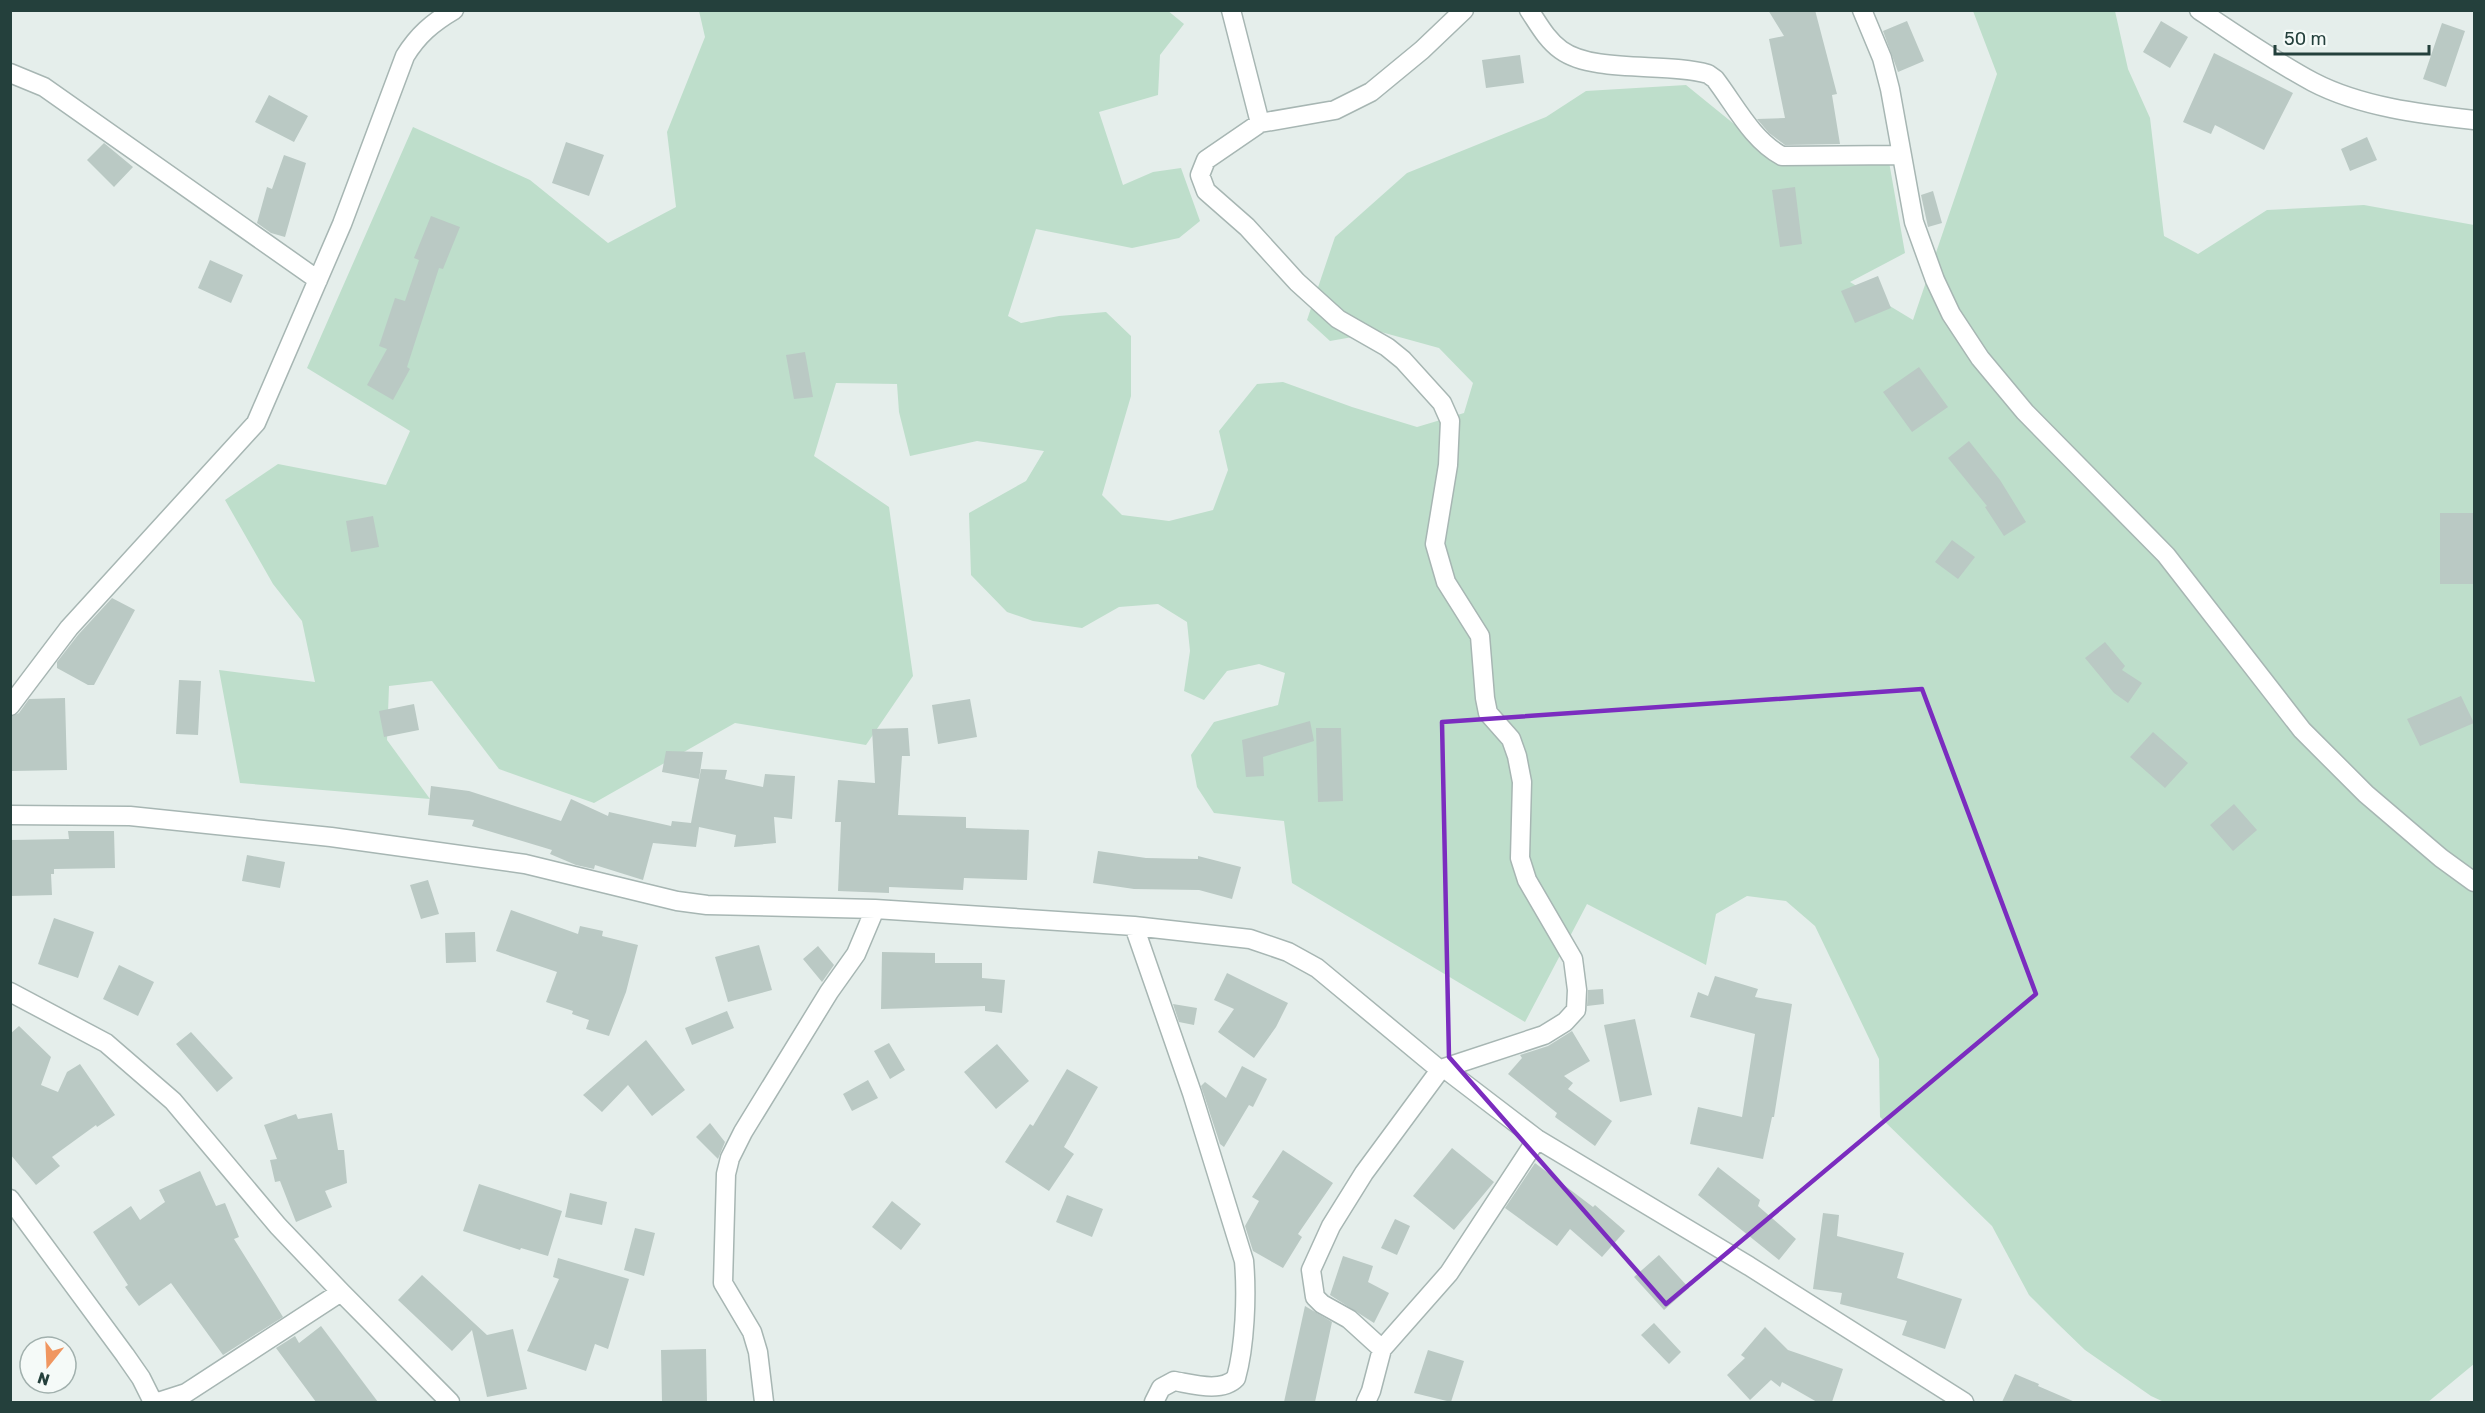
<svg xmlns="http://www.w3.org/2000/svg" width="2485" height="1413" viewBox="0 0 2485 1413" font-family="Rubik,sans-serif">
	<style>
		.green { fill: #bedecb }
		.building { fill: #bac9c4 }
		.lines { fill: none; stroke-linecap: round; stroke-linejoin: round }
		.minor-casing { stroke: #a7b6b3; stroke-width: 21 }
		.minor { stroke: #fff; stroke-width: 18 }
		.marked { fill: none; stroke: #7b2cbf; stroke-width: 4.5; stroke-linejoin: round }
	</style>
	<rect width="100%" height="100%" fill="#e5eeeb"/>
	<path class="green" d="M 1167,10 L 1184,24 L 1160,55 L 1158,95 L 1099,112 L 1123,185 L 1153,172 L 1181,168 L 1200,221 L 1179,238 L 1132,248 L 1036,229 L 1008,316 L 1021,323 L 1059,316 L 1106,312 L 1131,336 L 1131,396 L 1102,495 L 1122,515 L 1169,521 L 1213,510 L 1228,470 L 1219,431 L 1257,384 L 1283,382 L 1352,407 L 1417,427 L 1464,413 L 1473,383 L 1439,348 L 1381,332 L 1330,341 L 1307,320 L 1335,237 L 1407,173 L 1546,117 L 1586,91 L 1686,85 L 1771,154 L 1888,156 L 1905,253 L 1850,282 L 1913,320 L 1997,74 L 1973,11 L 2115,11 L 2128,69 L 2150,118 L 2164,236 L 2198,254 L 2267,210 L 2364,205 L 2474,225 L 2474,1364 L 2428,1402 L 2164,1402 L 2151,1396 L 2085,1350 L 2057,1323 L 2029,1295 L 1992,1226 L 1880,1117 L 1879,1059 L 1815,926 L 1786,901 L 1747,896 L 1716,914 L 1706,965 L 1587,904 L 1525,1022 L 1292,883 L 1284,821 L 1214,813 L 1197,787 L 1191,755 L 1214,722 L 1278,705 L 1285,673 L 1259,664 L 1227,671 L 1204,700 L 1184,691 L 1190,651 L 1187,622 L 1158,604 L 1119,607 L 1082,628 L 1033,621 L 1007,612 L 971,575 L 969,513 L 1026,481 L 1044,451 L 977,441 L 910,456 L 899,412 L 897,384 L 836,383 L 814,456 L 889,507 L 913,676 L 866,745 L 735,723 L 594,803 L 499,769 L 432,681 L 389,686 L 387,740 L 430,799 L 240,783 L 219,670 L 315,682 L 302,621 L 273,584 L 225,500 L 278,464 L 386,485 L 410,431 L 307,368 L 413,127 L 530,180 L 608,243 L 676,207 L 667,132 L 705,37 L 699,11 Z"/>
	<path class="building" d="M 1768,10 L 1815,10 L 1837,94 L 1832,95 L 1840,144 L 1785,145 L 1769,133 L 1757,119 L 1785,118 L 1769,39 L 1784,36 Z
		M 1907,21 L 1924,61 L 1898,72 L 1883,31 Z
		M 2161,21 L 2188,37 L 2170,68 L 2143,52 Z
		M 2442,23 L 2465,31 L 2446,87 L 2423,79 Z
		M 2214,53 L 2293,93 L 2264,150 L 2215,125 L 2211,134 L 2183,122 Z
		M 1520,55 L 1524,83 L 1486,88 L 1482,60 Z
		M 269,95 L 308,116 L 294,142 L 255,122 Z
		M 2367,137 L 2377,160 L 2350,171 L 2341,149 Z
		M 566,142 L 604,155 L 589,196 L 552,183 Z
		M 104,143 L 133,167 L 114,187 L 87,160 Z
		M 284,155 L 306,163 L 285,237 L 271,233 L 257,223 L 267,187 L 272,189 Z
		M 1795,187 L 1802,244 L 1780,247 L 1772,190 Z
		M 1933,191 L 1942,223 L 1928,227 L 1921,195 Z
		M 431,216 L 460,227 L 443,269 L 439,268 L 407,367 L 410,369 L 393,400 L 367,385 L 387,349 L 379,346 L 395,298 L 405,301 L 419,260 L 414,258 Z
		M 210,260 L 243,275 L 231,303 L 198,288 Z
		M 1878,276 L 1891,308 L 1855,323 L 1841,291 Z
		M 805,352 L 813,397 L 794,399 L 786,355 Z
		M 1919,367 L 1948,407 L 1912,432 L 1883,392 Z
		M 1969,441 L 2000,480 L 2026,522 L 2004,536 L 1985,507 L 1987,506 L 1948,458 Z
		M 2440,513 L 2475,513 L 2475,584 L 2440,584 Z
		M 373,516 L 379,547 L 351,552 L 346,521 Z
		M 1952,540 L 1975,557 L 1958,579 L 1935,562 Z
		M 112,598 L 135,610 L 94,685 L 88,685 L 57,668 L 57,662 L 78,635 Z
		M 2105,642 L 2125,666 L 2122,670 L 2142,683 L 2128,703 L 2114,693 L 2085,658 Z
		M 179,680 L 201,681 L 198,735 L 176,734 Z
		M 2461,696 L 2474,723 L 2420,746 L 2407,719 Z
		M 65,698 L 67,770 L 12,771 L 10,717 L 19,713 L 29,699 Z
		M 970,699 L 977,737 L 938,744 L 932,705 Z
		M 414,704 L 419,730 L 384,737 L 379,711 Z
		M 1310,721 L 1314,741 L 1263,757 L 1264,776 L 1246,777 L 1242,740 Z
		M 908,728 L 910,756 L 902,756 L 898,815 L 966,817 L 966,828 L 1029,830 L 1027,880 L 964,878 L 963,890 L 889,887 L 889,893 L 838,891 L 841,822 L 835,822 L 838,780 L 875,783 L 872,729 Z
		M 1316,728 L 1341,728 L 1343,801 L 1318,802 Z
		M 2153,732 L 2188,763 L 2165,788 L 2130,757 Z
		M 666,751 L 703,752 L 699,779 L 662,772 Z
		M 701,769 L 727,770 L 725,779 L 763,787 L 765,774 L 795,776 L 792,819 L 774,817 L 776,843 L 734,847 L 736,835 L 699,827 L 696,847 L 653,843 L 643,880 L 595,865 L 594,869 L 576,865 L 550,854 L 552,850 L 472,826 L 474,820 L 428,815 L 431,786 L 469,791 L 561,821 L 571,799 L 608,816 L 609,812 L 671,826 L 672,821 L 691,823 Z
		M 2234,804 L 2257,830 L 2233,851 L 2210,825 Z
		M 68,831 L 114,831 L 115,868 L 54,869 L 54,874 L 51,874 L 52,895 L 10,896 L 10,840 L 69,839 Z
		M 1098,851 L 1146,858 L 1198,859 L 1198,856 L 1241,867 L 1232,899 L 1199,890 L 1134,889 L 1093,883 Z
		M 247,855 L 285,862 L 280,888 L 242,881 Z
		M 428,880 L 439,914 L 421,919 L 410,885 Z
		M 511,910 L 578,934 L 580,926 L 603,931 L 602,936 L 638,945 L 626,992 L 609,1036 L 586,1029 L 589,1020 L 572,1014 L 573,1011 L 546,1002 L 557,972 L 496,951 Z
		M 54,918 L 94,932 L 78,978 L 38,964 Z
		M 475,932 L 476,962 L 446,963 L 445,933 Z
		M 759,945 L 772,990 L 728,1002 L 715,957 Z
		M 818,946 L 834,965 L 822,982 L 803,959 Z
		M 882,952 L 935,953 L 935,963 L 982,963 L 982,978 L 1005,980 L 1002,1013 L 985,1011 L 985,1006 L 881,1009 Z
		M 119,965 L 154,982 L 138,1016 L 103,999 Z
		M 1227,973 L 1288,1003 L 1276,1027 L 1254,1058 L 1218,1032 L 1234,1009 L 1214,1000 Z
		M 1715,976 L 1758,989 L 1755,997 L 1792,1004 L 1774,1117 L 1772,1117 L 1763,1159 L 1690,1144 L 1698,1107 L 1742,1117 L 1755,1034 L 1690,1017 L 1698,992 L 1708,996 Z
		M 1603,989 L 1604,1004 L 1587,1006 L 1588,990 Z
		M 1173,1004 L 1197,1008 L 1194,1025 L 1179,1022 Z
		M 727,1011 L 734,1028 L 692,1045 L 685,1028 Z
		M 1635,1019 L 1652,1095 L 1620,1102 L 1604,1025 Z
		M 19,1026 L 51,1057 L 41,1085 L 58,1092 L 67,1072 L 80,1064 L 115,1115 L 97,1127 L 96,1125 L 52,1157 L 60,1166 L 36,1185 L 10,1154 L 10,1034 Z
		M 1572,1031 L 1590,1061 L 1564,1076 L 1573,1083 L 1568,1089 L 1612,1121 L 1595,1146 L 1555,1117 L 1557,1113 L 1508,1074 L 1522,1058 L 1520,1055 L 1548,1046 Z
		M 191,1032 L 233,1078 L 217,1092 L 176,1044 Z
		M 646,1040 L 685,1090 L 652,1116 L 628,1085 L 602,1112 L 583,1095 Z
		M 889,1043 L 905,1070 L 890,1079 L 874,1051 Z
		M 997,1044 L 1029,1081 L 996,1109 L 964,1072 Z
		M 1242,1066 L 1267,1079 L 1253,1107 L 1249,1105 L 1224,1147 L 1220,1144 L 1201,1086 L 1205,1082 L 1226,1098 Z
		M 1067,1069 L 1098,1087 L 1064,1147 L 1074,1154 L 1049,1191 L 1005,1162 L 1030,1124 L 1033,1126 Z
		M 868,1080 L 878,1098 L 852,1111 L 843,1094 Z
		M 332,1113 L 338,1150 L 344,1150 L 347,1183 L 325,1191 L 332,1207 L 296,1222 L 280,1181 L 275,1182 L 270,1160 L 277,1159 L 264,1125 L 296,1114 L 298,1119 Z
		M 710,1123 L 725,1142 L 718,1159 L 696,1137 Z
		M 1452,1148 L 1494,1182 L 1454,1230 L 1413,1196 Z
		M 1283,1150 L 1333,1183 L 1298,1234 L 1302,1237 L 1283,1268 L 1253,1251 L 1245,1226 L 1259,1201 L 1252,1197 Z
		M 1535,1163 L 1593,1207 L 1595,1205 L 1625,1231 L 1602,1257 L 1570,1229 L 1557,1246 L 1505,1208 Z
		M 1718,1167 L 1760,1200 L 1758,1206 L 1796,1239 L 1779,1260 L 1698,1195 Z
		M 200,1171 L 216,1206 L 225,1203 L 239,1237 L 234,1239 L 283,1317 L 223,1355 L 171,1283 L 139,1306 L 125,1287 L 128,1285 L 93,1232 L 131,1206 L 140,1220 L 165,1202 L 159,1190 Z
		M 479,1184 L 562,1211 L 548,1256 L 521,1248 L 520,1250 L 463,1231 Z
		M 570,1193 L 607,1202 L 602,1225 L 565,1217 Z
		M 1067,1195 L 1103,1209 L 1092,1237 L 1056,1222 Z
		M 892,1201 L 921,1224 L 901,1250 L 872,1227 Z
		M 1823,1213 L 1839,1215 L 1837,1236 L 1904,1253 L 1897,1278 L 1962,1299 L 1945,1349 L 1902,1335 L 1907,1321 L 1840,1304 L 1842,1293 L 1813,1289 Z
		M 1395,1219 L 1410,1226 L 1397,1255 L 1381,1248 Z
		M 635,1228 L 655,1233 L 644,1276 L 624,1270 Z
		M 1659,1255 L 1689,1288 L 1664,1310 L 1634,1277 Z
		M 1343,1256 L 1373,1266 L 1368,1282 L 1389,1293 L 1374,1323 L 1330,1295 Z
		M 558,1258 L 629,1279 L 608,1349 L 595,1344 L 586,1371 L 527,1351 L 559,1279 L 553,1277 Z
		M 422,1275 L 487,1335 L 513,1329 L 527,1389 L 487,1397 L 472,1330 L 452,1351 L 398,1300 Z
		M 1305,1306 L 1332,1322 L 1315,1402 L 1284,1402 Z
		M 1654,1323 L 1681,1352 L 1669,1364 L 1641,1335 Z
		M 321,1326 L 378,1402 L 316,1402 L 276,1348 L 295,1336 L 299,1343 Z
		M 1765,1327 L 1788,1350 L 1843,1369 L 1832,1402 L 1817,1402 L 1782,1382 L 1780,1387 L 1771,1380 L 1750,1400 L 1727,1375 L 1745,1358 L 1741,1355 Z
		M 706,1349 L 707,1402 L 662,1402 L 661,1350 Z
		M 1428,1350 L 1464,1361 L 1451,1402 L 1414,1393 Z
		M 2015,1374 L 2039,1384 L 2038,1386 L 2075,1402 L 2002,1402 Z"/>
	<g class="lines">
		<g class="minor-casing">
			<path id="minor" d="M 1231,10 L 1260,123
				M 1529,10 C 1539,25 1547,40 1561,50 C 1594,74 1668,62 1708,74 L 1715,79 C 1735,105 1752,140 1782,156 L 1900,155
				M 1862,10 L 1882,58 L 1890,89 L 1914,222 L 1935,280 L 1951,314 L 1980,358 L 2025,412 L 2166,555 L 2302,730 L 2366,794 L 2441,858 L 2474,882
				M 2199,10 C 2236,35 2274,61 2313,82 C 2361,107 2421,114 2474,120
				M 10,73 L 44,87 L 318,280
				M 10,706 L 69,628 L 256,423 L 342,224 L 405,56 C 418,35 432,23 454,10
				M 10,815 L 130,816 L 331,837 L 525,864 L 677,901 L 707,905 L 875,909 L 1134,926 L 1250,939 L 1288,952 L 1317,968 L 1440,1070 L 1444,1068 L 1537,1139 L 1749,1266 L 1964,1402
				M 1134,926 L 1192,1093 L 1244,1261 C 1247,1295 1245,1346 1236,1378 C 1222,1393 1192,1384 1174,1381 L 1161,1388 L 1154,1402
				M 10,992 L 106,1043 L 173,1101 L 278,1226 L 341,1292 L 450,1402
				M 1444,1068 L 1544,1035 L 1565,1022 L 1576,1010 L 1577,990 L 1573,959 L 1527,880 L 1520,858 L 1522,782 L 1517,756 L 1511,739 L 1488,713 L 1485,698 L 1480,636 L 1446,582 L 1435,544 L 1448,465 L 1450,421 L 1442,403 L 1403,360 L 1387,347 L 1338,319 L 1297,282 L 1247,227 L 1206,191 L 1200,175 L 1206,160 L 1260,123 L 1335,110 L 1371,92 L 1422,50 L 1464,10
				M 10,1199 L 125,1355 L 141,1378 L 153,1402
				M 1382,1349 L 1349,1319 L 1322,1304 L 1315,1297 L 1311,1270 L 1331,1226 L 1364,1173 L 1440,1070
				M 158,1402 L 186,1393 L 341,1292
				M 764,1402 L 758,1352 L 752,1332 L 723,1283 L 726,1174 L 730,1158 L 743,1132 L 829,992 L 856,954 L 875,909
				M 1366,1402 L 1371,1391 L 1382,1349 L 1449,1273 L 1537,1139"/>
		</g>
		<use href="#minor" class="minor"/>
	</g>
	<path class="marked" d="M 1922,689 L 2036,994 L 1666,1304 L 1449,1057 L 1442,722 Z"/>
	<rect width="2485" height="1413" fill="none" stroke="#24403c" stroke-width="24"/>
	<g transform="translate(48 1365) rotate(198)"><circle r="28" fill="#f5faf8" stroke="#a1b0ad" stroke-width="1.5"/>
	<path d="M0-4.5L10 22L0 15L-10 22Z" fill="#f09660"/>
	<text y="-9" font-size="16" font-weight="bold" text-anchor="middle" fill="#24403c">N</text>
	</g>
	<path d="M2275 45v9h154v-9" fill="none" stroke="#24403c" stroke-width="3"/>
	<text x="2284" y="45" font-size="18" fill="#24403c" stroke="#f5faf8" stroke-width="4.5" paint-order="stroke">50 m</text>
</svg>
